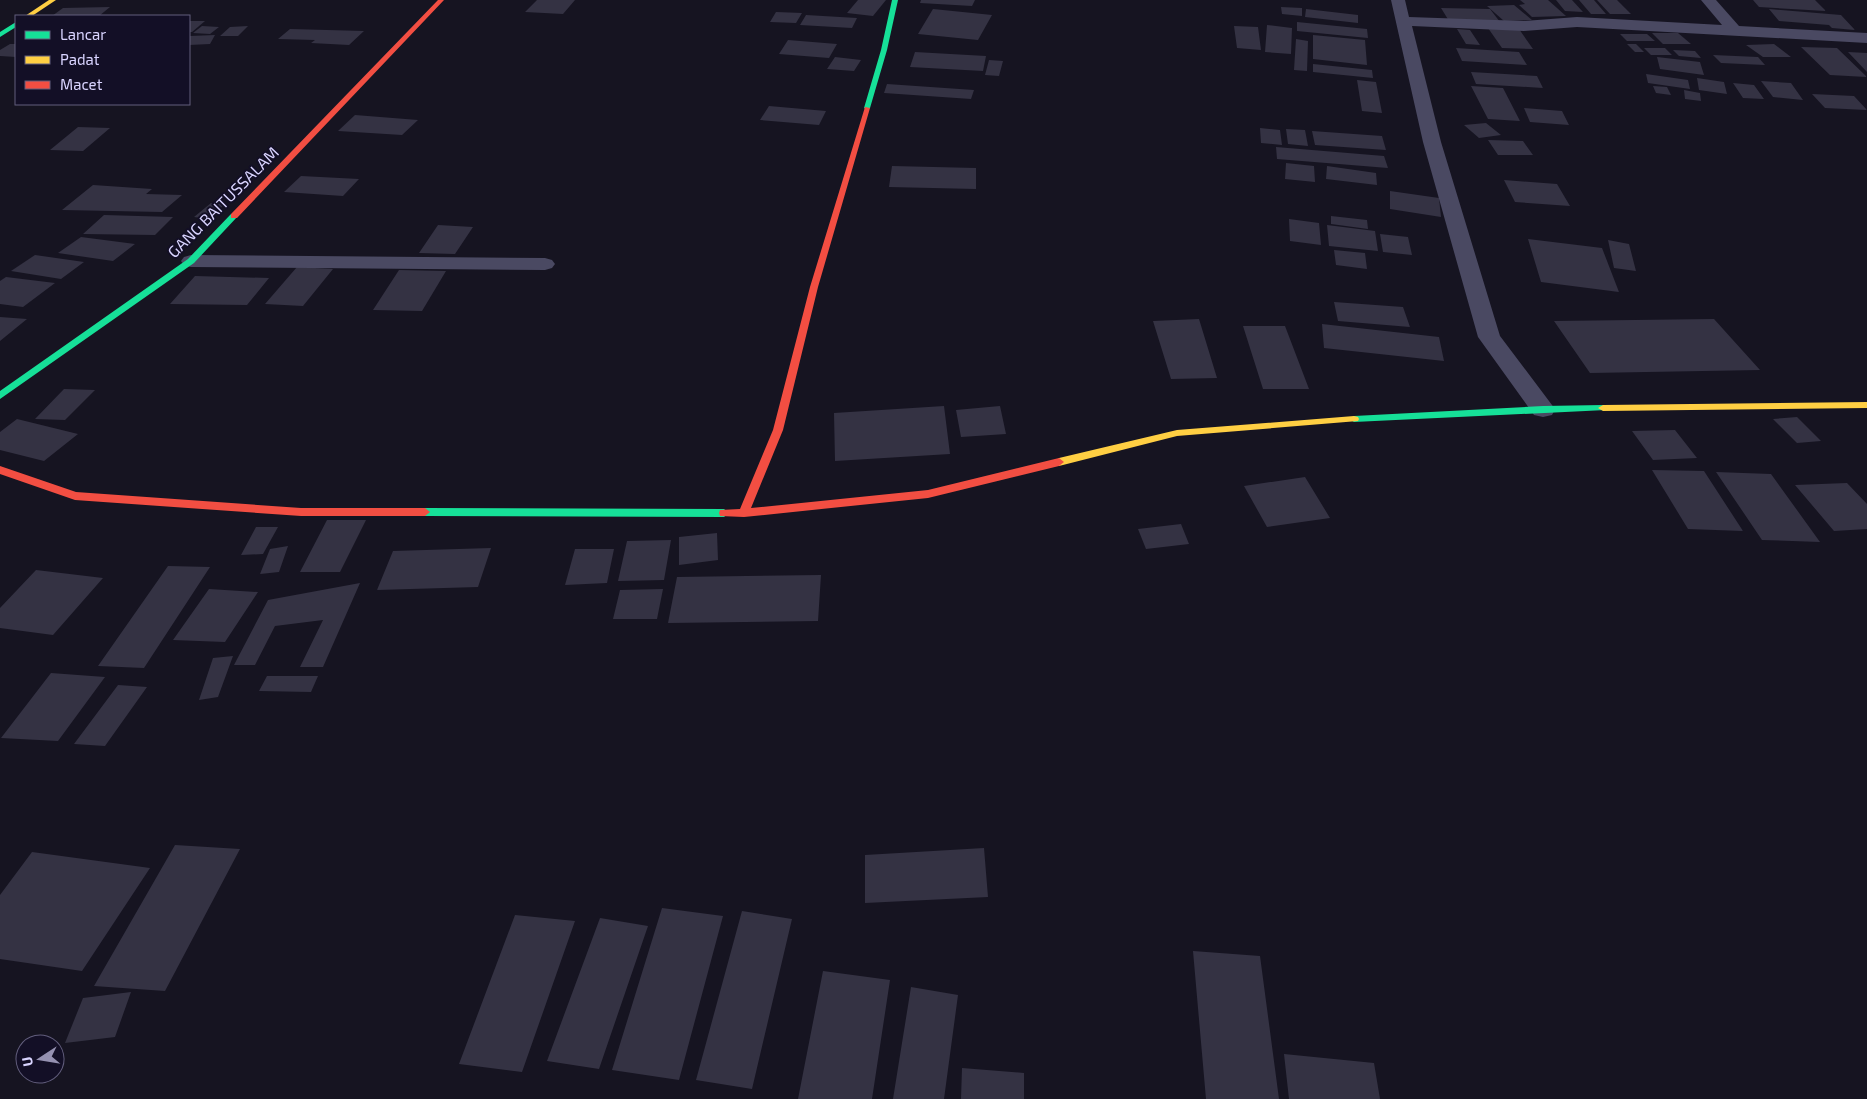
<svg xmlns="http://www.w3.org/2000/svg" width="1867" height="1099" viewBox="0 0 1867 1099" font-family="'Exo 2',sans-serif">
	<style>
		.building { fill: #343243 }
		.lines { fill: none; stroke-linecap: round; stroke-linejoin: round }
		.street { fill: #4a4962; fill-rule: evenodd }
		.fast { fill: #16e098; fill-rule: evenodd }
		.slow { fill: #ffcf43; fill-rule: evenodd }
		.jam { fill: #f24e42; fill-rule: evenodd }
		.labels { text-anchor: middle; stroke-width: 4; stroke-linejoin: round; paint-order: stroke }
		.far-street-label { font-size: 16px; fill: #d9d4ff; stroke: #130f26 }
	</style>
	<rect width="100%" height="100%" fill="#161421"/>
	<path class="building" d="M 537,0 L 575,0 L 563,14 L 525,12 Z
		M 858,0 L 886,0 L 873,16 L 847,13 Z
		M 921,0 L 975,0 L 972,6 L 920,3 Z
		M 1520,0 L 1548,0 L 1566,16 L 1532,17 L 1519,5 L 1525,4 Z
		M 1556,0 L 1572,0 L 1583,12 L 1565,11 Z
		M 1579,0 L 1594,0 L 1606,14 L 1591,14 Z
		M 1597,0 L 1617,0 L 1631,14 L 1610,14 Z
		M 1753,0 L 1815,0 L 1826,11 L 1759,7 Z
		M 1514,5 L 1532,20 L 1504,21 L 1487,6 Z
		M 110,7 L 99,16 L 52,16 L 63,8 Z
		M 1281,7 L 1302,8 L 1302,16 L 1282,14 Z
		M 1441,8 L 1490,9 L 1500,22 L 1449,21 Z
		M 933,9 L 992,15 L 978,40 L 918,34 Z
		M 1306,9 L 1358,15 L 1358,23 L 1305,17 Z
		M 1769,9 L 1841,15 L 1855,30 L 1832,28 L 1829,25 L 1779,21 Z
		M 776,12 L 802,13 L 796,23 L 770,22 Z
		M 806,15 L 857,18 L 852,28 L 800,25 Z
		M 189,21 L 205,21 L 192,32 L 189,32 Z
		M 1297,22 L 1367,29 L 1368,38 L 1297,31 Z
		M 1267,25 L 1292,28 L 1291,54 L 1265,52 Z
		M 202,26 L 219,27 L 210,34 L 193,33 Z
		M 248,26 L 238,36 L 220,36 L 230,27 Z
		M 1234,26 L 1258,27 L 1261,50 L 1237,48 Z
		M 1488,28 L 1519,29 L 1533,49 L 1502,48 Z
		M 290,29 L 364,31 L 349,45 L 311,43 L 315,40 L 278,39 Z
		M 1457,29 L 1470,30 L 1480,45 L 1466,44 Z
		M 1652,33 L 1678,33 L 1691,44 L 1663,44 Z
		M 1620,34 L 1647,34 L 1655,41 L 1627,41 Z
		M 215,35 L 210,44 L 189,45 L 190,36 Z
		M 1313,35 L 1365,40 L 1367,65 L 1313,59 Z
		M 1296,39 L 1308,41 L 1307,71 L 1294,70 Z
		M 788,40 L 837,44 L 829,58 L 779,54 Z
		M 10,44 L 16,44 L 16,57 L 0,56 L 0,50 Z
		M 1627,44 L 1636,44 L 1644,52 L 1635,52 Z
		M 1774,44 L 1791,57 L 1763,57 L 1746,45 Z
		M 1801,47 L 1837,48 L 1867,77 L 1830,75 Z
		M 1456,48 L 1519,52 L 1527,65 L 1462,61 Z
		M 1644,48 L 1665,48 L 1672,55 L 1651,55 Z
		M 1673,50 L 1695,51 L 1701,58 L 1679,56 Z
		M 915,52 L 986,56 L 983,71 L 910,67 Z
		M 1848,52 L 1867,53 L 1867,72 Z
		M 1713,55 L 1758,57 L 1765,65 L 1721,63 Z
		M 835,57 L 861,60 L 854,71 L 827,69 Z
		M 1657,57 L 1700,62 L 1704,75 L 1660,69 Z
		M 989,60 L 1003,61 L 999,76 L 985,75 Z
		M 1313,64 L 1372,70 L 1373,78 L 1313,72 Z
		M 1471,72 L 1537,76 L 1543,88 L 1476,84 Z
		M 1646,74 L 1688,80 L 1690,89 L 1648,83 Z
		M 1697,78 L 1724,82 L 1727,94 L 1699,90 Z
		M 1357,80 L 1376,82 L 1382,113 L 1362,111 Z
		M 1761,81 L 1791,83 L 1803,100 L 1773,97 Z
		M 1733,83 L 1754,85 L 1764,99 L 1743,98 Z
		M 887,84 L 974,90 L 971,99 L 884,93 Z
		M 1471,86 L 1503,88 L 1520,121 L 1488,119 Z
		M 1653,86 L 1667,87 L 1671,95 L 1656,93 Z
		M 1684,90 L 1700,93 L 1701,101 L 1685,99 Z
		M 1812,94 L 1854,96 L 1867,110 L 1825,108 Z
		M 769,106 L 826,111 L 819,125 L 760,120 Z
		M 1524,108 L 1562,111 L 1569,125 L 1530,122 Z
		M 355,115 L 418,120 L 402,135 L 338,131 Z
		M 1486,123 L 1501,135 L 1479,138 L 1464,125 Z
		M 78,127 L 110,128 L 83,151 L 50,150 Z
		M 1260,128 L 1280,130 L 1282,145 L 1261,143 Z
		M 1286,129 L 1305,130 L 1308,146 L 1288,144 Z
		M 1312,131 L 1382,136 L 1386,150 L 1315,145 Z
		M 1488,140 L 1523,141 L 1533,155 L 1498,155 Z
		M 1276,147 L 1384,156 L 1388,168 L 1277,159 Z
		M 1286,163 L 1314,166 L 1315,182 L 1285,179 Z
		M 892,166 L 976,168 L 976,189 L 889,187 Z
		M 1327,166 L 1376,173 L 1377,185 L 1326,179 Z
		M 301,176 L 359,179 L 343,196 L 284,192 Z
		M 1504,180 L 1557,184 L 1570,206 L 1515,202 Z
		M 93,185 L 152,189 L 146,194 L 182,195 L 162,212 L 62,210 Z
		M 1390,191 L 1439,198 L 1441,217 L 1390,209 Z
		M 211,203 L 225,204 L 209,219 L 194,217 Z
		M 104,215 L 173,217 L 155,235 L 83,234 Z
		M 1331,216 L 1367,220 L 1368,229 L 1331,224 Z
		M 1289,219 L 1319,223 L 1321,245 L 1290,241 Z
		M 438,225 L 473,227 L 455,254 L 419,253 Z
		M 1327,225 L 1375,231 L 1378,251 L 1329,246 Z
		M 1380,234 L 1408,237 L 1412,255 L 1383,252 Z
		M 81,237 L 135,244 L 113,261 L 58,253 Z
		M 1528,239 L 1602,248 L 1619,292 L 1541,282 Z
		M 1608,240 L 1629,244 L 1636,271 L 1614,268 Z
		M 1334,250 L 1365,253 L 1367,269 L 1336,265 Z
		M 35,255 L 84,262 L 61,279 L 11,271 Z
		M 297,267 L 333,269 L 303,306 L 265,304 Z
		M 399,270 L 446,271 L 422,311 L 373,310 Z
		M 195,276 L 269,278 L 247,305 L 170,304 Z
		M 6,277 L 55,283 L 23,307 L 0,304 L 0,281 Z
		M 1334,302 L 1403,307 L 1410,327 L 1338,321 Z
		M 0,317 L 27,319 L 0,341 Z
		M 1199,319 L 1217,378 L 1171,379 L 1153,321 Z
		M 1714,319 L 1760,370 L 1590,373 L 1554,321 Z
		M 1322,324 L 1439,337 L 1444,361 L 1324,348 Z
		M 1243,326 L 1285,326 L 1309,389 L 1263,389 Z
		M 64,389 L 95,390 L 65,420 L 35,419 Z
		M 944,406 L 950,454 L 835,461 L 834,413 Z
		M 1000,406 L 1006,434 L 961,437 L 956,410 Z
		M 1797,417 L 1821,441 L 1797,443 L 1773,419 Z
		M 17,419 L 78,434 L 44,461 L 0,450 L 0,432 Z
		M 1675,430 L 1697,458 L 1653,460 L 1632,431 Z
		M 1652,470 L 1704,471 L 1743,531 L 1688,529 Z
		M 1716,472 L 1771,474 L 1820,542 L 1762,540 Z
		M 1305,477 L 1330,518 L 1267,527 L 1244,486 Z
		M 1847,483 L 1867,504 L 1867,529 L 1834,531 L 1795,485 Z
		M 327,520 L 366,520 L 340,572 L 300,572 Z
		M 1181,524 L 1189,544 L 1146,549 L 1138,529 Z
		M 256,527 L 278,527 L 263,554 L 241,555 Z
		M 717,533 L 718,560 L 679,565 L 679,537 Z
		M 671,540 L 664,580 L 618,581 L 627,541 Z
		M 288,546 L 279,572 L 260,574 L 270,549 Z
		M 491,548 L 478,587 L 377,590 L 393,551 Z
		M 575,549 L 614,549 L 607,583 L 565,585 Z
		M 168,566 L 210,567 L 144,668 L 98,666 Z
		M 36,570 L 103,578 L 53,635 L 0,628 L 0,608 Z
		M 821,575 L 818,621 L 668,623 L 677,577 Z
		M 360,583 L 323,667 L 300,667 L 323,620 L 275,626 L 255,665 L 234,665 L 268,600 Z
		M 209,589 L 258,592 L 225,642 L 173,640 Z
		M 663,589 L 657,619 L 613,619 L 620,590 Z
		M 233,656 L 218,697 L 199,700 L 213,658 Z
		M 51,673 L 105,677 L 58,741 L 1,738 Z
		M 267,676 L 318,676 L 311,692 L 259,691 Z
		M 118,685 L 147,687 L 105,746 L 74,744 Z
		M 175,845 L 240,849 L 165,991 L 94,986 Z
		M 984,848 L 988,897 L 865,903 L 865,855 Z
		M 32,852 L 150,868 L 82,971 L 0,959 L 0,895 Z
		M 662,908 L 723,916 L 679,1080 L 612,1070 Z
		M 742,911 L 792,919 L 752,1089 L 696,1080 Z
		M 515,915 L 575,921 L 522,1072 L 459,1064 Z
		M 600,918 L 648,926 L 599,1069 L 547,1061 Z
		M 1193,951 L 1260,956 L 1279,1099 L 1206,1099 Z
		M 823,971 L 890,980 L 872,1099 L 798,1099 Z
		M 911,987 L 958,995 L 944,1099 L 893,1099 Z
		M 131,992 L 115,1037 L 65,1043 L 83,998 Z
		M 1284,1054 L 1374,1063 L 1380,1099 L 1289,1099 Z
		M 962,1068 L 1024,1073 L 1024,1099 L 961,1099 Z"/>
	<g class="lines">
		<path class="street" d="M 1391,0 L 1405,0 L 1409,17 L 1524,21 L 1577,17 L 1722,25 L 1701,0 L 1716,0 L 1739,26 L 1867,33 L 1867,43 L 1577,27 L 1524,31 L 1412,26 L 1441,142 L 1500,336 L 1555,409 L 1552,415 L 1543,417 L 1534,415 L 1478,337 L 1423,142 Z
			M 191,255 L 545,258 L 552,260 L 555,264 L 552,268 L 545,270 L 191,267 L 184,265 L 181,261 L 184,257 Z"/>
		<path class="fast" d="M 892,0 L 898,0 L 887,50 L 870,108 L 867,110 L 864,108 L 881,50 Z
			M 16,22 L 16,27 L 0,37 L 0,32 Z
			M 231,214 L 238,216 L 194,263 L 0,399 L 0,391 L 188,259 Z
			M 1603,405 L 1606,406 L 1608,408 L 1606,410 L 1354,422 L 1349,419 L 1354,416 L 1543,406 Z
			M 425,508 L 724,509 L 729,513 L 724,517 L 425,516 L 420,512 Z"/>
		<path class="slow" d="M 49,0 L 56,0 L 32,16 L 25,16 Z
			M 1867,402 L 1867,408 L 1603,411 L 1598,408 L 1603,405 Z
			M 1354,416 L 1358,417 L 1359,419 L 1358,421 L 1177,436 L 1059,466 L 1054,462 L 1059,458 L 1177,430 Z"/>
		<path class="jam" d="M 438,0 L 444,0 L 237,218 L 231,218 L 231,214 Z
			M 865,107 L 870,108 L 818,287 L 783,430 L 751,508 L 928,490 L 1059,458 L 1064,462 L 1059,466 L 928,498 L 744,517 L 720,516 L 719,513 L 720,510 L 740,509 L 773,430 L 810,287 Z
			M 0,466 L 76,492 L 301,508 L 425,508 L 430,512 L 425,516 L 301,516 L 75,500 L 0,474 Z"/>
	</g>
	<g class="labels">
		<g class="far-street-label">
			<text transform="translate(223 202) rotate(-45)" y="6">GANG BAITUSSALAM</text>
		</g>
	</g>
	<rect x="15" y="15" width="175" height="90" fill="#130f26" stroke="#625e7d"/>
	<rect x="25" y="31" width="25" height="8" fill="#16e098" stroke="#625e7d"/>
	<text x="60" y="40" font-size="15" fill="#d9d4ff">Lancar</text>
	<rect x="25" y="56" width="25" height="8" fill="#ffcf43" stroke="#625e7d"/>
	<text x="60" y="65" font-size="15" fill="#d9d4ff">Padat</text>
	<rect x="25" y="81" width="25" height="8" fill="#f24e42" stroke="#625e7d"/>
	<text x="60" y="90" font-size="15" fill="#d9d4ff">Macet</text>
	<g transform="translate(40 1059) rotate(258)"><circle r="24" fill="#130f26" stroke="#625e7d"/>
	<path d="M0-4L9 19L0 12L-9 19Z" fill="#9591b1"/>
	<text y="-8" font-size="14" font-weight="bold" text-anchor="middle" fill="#d9d4ff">U</text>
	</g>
</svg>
